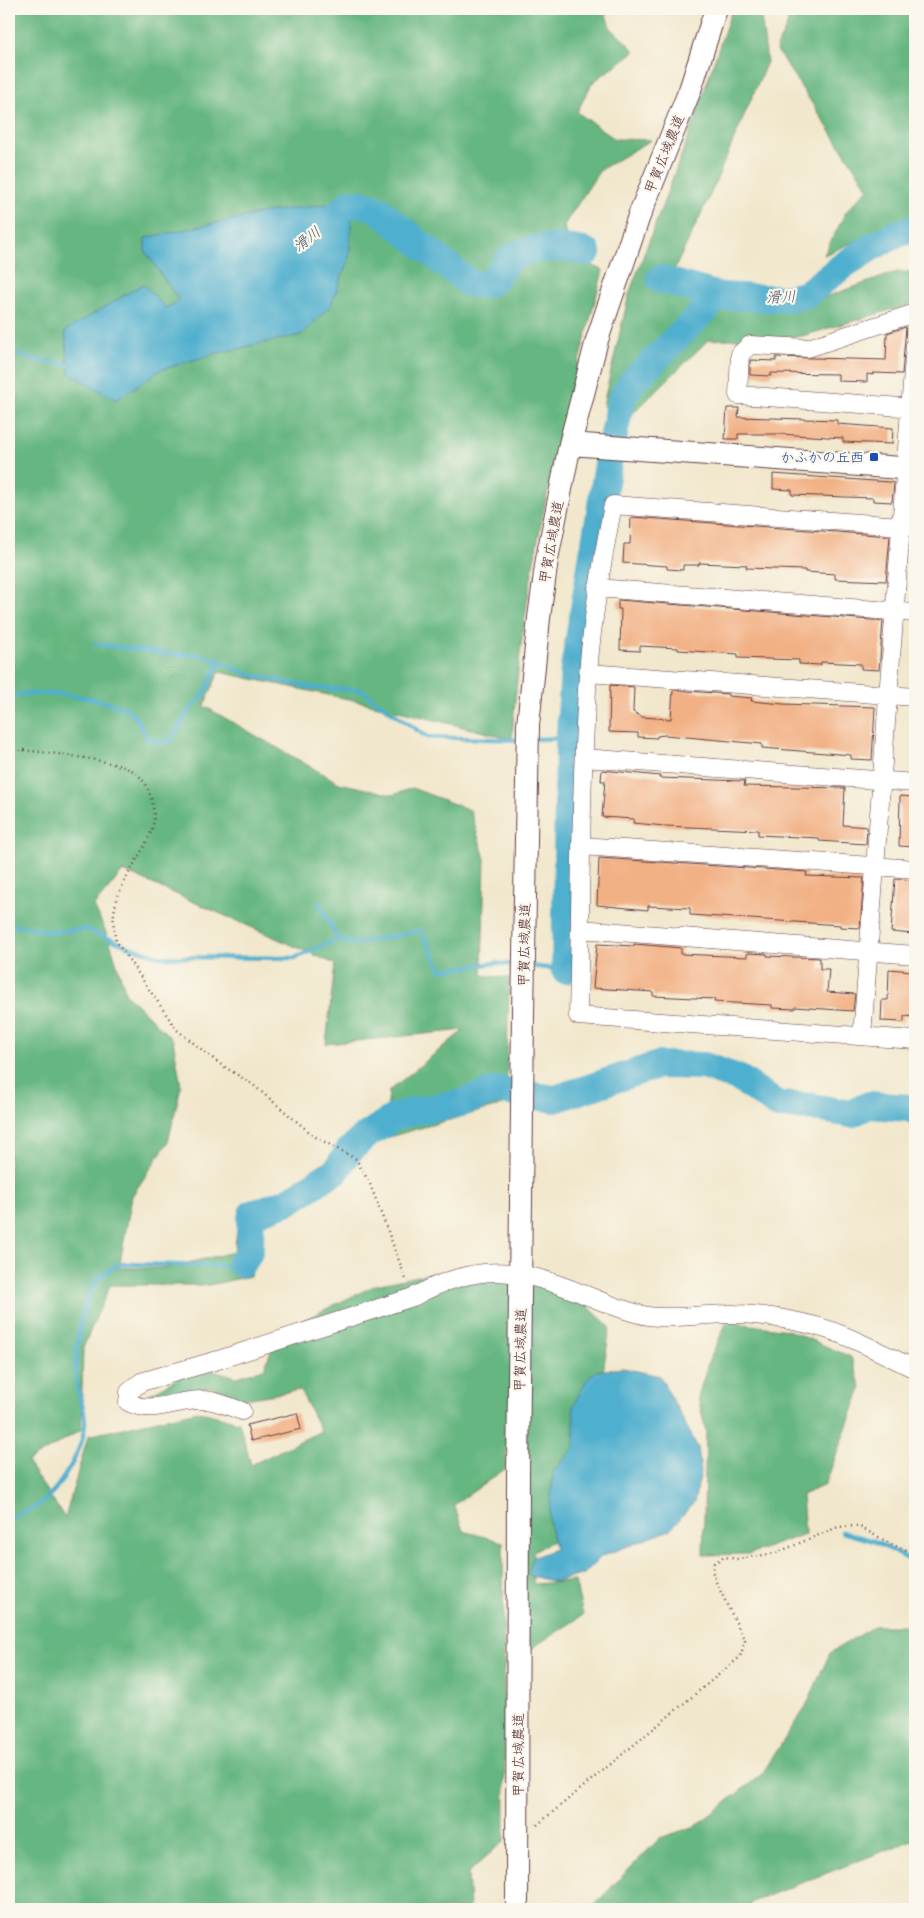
<svg xmlns="http://www.w3.org/2000/svg" width="924" height="1918" viewBox="0 0 924 1918" font-family="'Balsamiq Sans','Klee One',sans-serif">
	<style>
		.forest { fill: #65b680; stroke: #586a56 }
		.water { fill: #4fafce; stroke: #4c677c }
		.lines { fill: none; stroke-linecap: round; stroke-linejoin: round }
		.stream { stroke: #4fafce; stroke-width: 4.5 }
		.river { stroke: #4fafce; stroke-width: 28 }
		.building { fill: #f2b185 }
		.minor-casing { stroke: #633d43; stroke-width: 19 }
		.tertiary-casing { stroke: #633d43; stroke-width: 24 }
		.path { stroke: #633d43; stroke-width: 2.5; stroke-dasharray: 1 4; stroke-linecap: butt }
		.minor { stroke: #fff; stroke-width: 18 }
		.tertiary { stroke: #fff; stroke-width: 22 }
		.transit-dot { fill: #1a4fb4; stroke: #fbf7ec; stroke-width: 2 }
		.labels { text-anchor: middle; stroke-width: 4.5; stroke-linejoin: round; paint-order: stroke }
		.street-label { font-size: 14px; fill: #4a1f2b; stroke: #fbf7ec }
		.transit-label { font-size: 14px; fill: #164399; stroke: #fbf7ec; text-anchor: end }
		.water-label { font-size: 15px; font-style: italic; fill: #4c596c; stroke: #fbf7ec }
	</style>
	<rect width="100%" height="100%" fill="#fbf7ec"/>
	<filter id="ink" filterUnits="userSpaceOnUse"><feTurbulence type="fractalNoise" baseFrequency=".02" numOctaves="2"/><feDisplacementMap in="SourceGraphic" scale="10" xChannelSelector="R" yChannelSelector="G"/><feConvolveMatrix kernelMatrix="1 2 1 2 8 2 1 2 1" color-interpolation-filters="sRGB"/></filter>
	<filter id="wash" filterUnits="userSpaceOnUse"><feTurbulence type="fractalNoise" baseFrequency=".0096" numOctaves="4" result="noise"/><feDisplacementMap in="SourceGraphic" scale="20" xChannelSelector="R" yChannelSelector="G"/><feGaussianBlur stdDeviation="1.12" result="paint"/><feColorMatrix in="noise" values="0 0 0 0 0 0 0 0 0 0 0 0 0 0 0 0 0 1.4 0 .05"/><feComposite in="paint" operator="in"/></filter>
	<g filter="url(#wash)">
		<rect width="100%" height="100%" fill="#f1e7cc"/>
		<path class="forest" d="M 9,9 L 604,9 L 610,27 L 635,51 L 592,83 L 577,112 L 615,139 L 651,140 L 600,170 L 564,225 L 569,255 L 603,270 C 587,333 569,395 555,458 C 534,549 518,646 512,739 L 362,702 L 219,672 L 204,706 L 339,783 L 393,795 L 412,788 L 470,810 L 485,859 L 482,975 L 509,978 L 506,1104 L 385,1138 L 389,1091 L 464,1030 L 326,1044 L 335,964 L 123,871 L 94,906 L 109,939 L 126,994 L 173,1040 L 181,1086 L 168,1142 L 132,1196 L 119,1268 L 166,1268 L 234,1252 L 237,1230 L 258,1238 L 250,1276 L 209,1285 L 110,1285 L 83,1348 L 81,1430 L 27,1462 L 65,1518 L 88,1436 L 197,1411 L 239,1422 L 251,1465 L 321,1431 L 300,1390 L 245,1399 L 211,1387 L 147,1396 L 199,1366 L 236,1377 L 264,1369 L 278,1332 L 376,1285 L 432,1273 L 495,1273 L 563,1283 L 610,1327 L 601,1385 L 557,1539 L 533,1551 L 533,1584 L 575,1581 L 583,1615 L 526,1652 L 512,1390 L 505,1469 L 454,1505 L 463,1531 L 503,1542 L 505,1840 L 468,1873 L 470,1909 L 9,1909 Z
			M 732,9 L 760,9 L 767,62 L 710,195 L 667,285 L 731,304 L 794,308 L 897,272 L 915,272 L 915,303 L 802,336 L 708,340 L 620,426 L 603,405 L 629,294 L 689,135 Z
			M 785,9 L 915,9 L 915,215 L 824,255 L 846,212 L 868,188 L 776,49 L 788,23 Z
			M 727,1322 L 788,1330 L 851,1357 L 861,1388 L 825,1485 L 802,1495 L 805,1534 L 749,1554 L 703,1555 L 706,1432 L 698,1397 L 709,1360 Z
			M 874,1626 L 915,1626 L 915,1760 L 913,1760 L 915,1764 L 915,1839 L 752,1902 L 747,1909 L 590,1909 L 660,1838 L 696,1826 L 762,1774 L 806,1706 L 830,1653 Z"/>
		<path class="water" d="M 353,201 L 349,258 L 331,305 L 301,335 L 217,353 L 160,370 L 116,400 L 69,373 L 65,331 L 143,284 L 166,308 L 179,301 L 145,251 L 145,238 L 266,212 Z
			M 623,1368 L 660,1376 L 698,1448 L 701,1472 L 694,1502 L 670,1530 L 602,1556 L 584,1574 L 555,1582 L 528,1575 L 532,1558 L 555,1549 L 549,1521 L 553,1472 L 575,1447 L 573,1406 L 586,1381 L 596,1371 Z"/>
		<g class="lines">
			<path class="stream" d="M 9,351 L 30,359 L 73,366
				M 95,644 L 169,654 L 203,655 L 251,675 L 316,688 L 361,690 L 427,737 L 522,740
				M 9,696 C 42,691 75,694 108,703 C 113,705 121,706 126,709 C 137,715 143,730 148,740 L 170,742 L 187,713 L 205,693 L 220,660
				M 535,739 L 570,738
				M 319,903 L 338,939
				M 12,925 L 52,932 L 86,929 L 132,948 L 162,957 L 295,958 L 338,939 L 354,944 L 419,931 L 423,934 L 441,970 L 496,963 L 517,965
				M 529,966 L 565,970
				M 9,1518 C 19,1514 31,1510 40,1504 C 61,1488 84,1449 85,1422 C 85,1408 79,1398 77,1385 C 73,1358 80,1299 99,1278 C 106,1271 112,1268 121,1264 L 232,1266 L 241,1263
				M 842,1532 L 874,1541 L 906,1558 L 915,1560"/>
			<path class="river" d="M 323,226 L 350,203 C 367,204 377,206 389,219 L 469,283 C 500,291 494,269 514,256 C 531,246 569,246 587,252
				M 660,279 L 719,296 L 785,299 L 805,295 L 845,264 L 872,247 L 894,235 L 915,228
				M 565,970 L 569,748 L 574,669 L 608,464 L 621,400 L 632,382 L 719,296
				M 241,1263 C 256,1253 247,1230 252,1214 L 289,1201 L 327,1176 L 336,1171 L 349,1151 L 364,1137 L 393,1118 L 410,1112 L 461,1103 L 496,1090 L 555,1099 L 658,1065 L 704,1066 L 740,1079 L 778,1105 L 813,1107 L 850,1114 L 869,1105 L 909,1108 L 915,1111"/>
		</g>
		<g id="blocks">
			<path class="building" d="M 906,327 L 902,374 L 873,373 L 873,375 L 867,374 L 867,382 L 838,381 L 838,374 L 771,373 L 771,376 L 750,375 L 750,360 L 776,361 L 776,357 L 886,360 L 887,333 Z
				M 727,408 L 739,408 L 738,417 L 837,420 L 837,424 L 893,428 L 892,444 L 843,442 L 843,438 L 780,434 L 738,434 L 738,439 L 725,439 Z
				M 773,474 L 889,482 L 894,483 L 892,502 L 873,501 L 873,498 L 792,495 L 792,490 L 773,489 Z
				M 631,517 L 890,536 L 886,581 L 835,579 L 835,574 L 805,572 L 805,570 L 746,568 L 747,565 L 699,563 L 699,565 L 683,565 L 683,570 L 667,569 L 667,566 L 623,563 L 624,544 L 630,544 Z
				M 618,600 L 883,621 L 879,670 L 861,669 L 861,664 L 821,662 L 821,665 L 799,664 L 799,660 L 738,658 L 738,654 L 678,650 L 678,648 L 640,646 L 640,651 L 620,650 L 621,609 L 618,609 Z
				M 610,685 L 634,687 L 633,712 L 642,717 L 671,719 L 673,690 L 728,694 L 728,696 L 752,698 L 751,701 L 783,704 L 875,707 L 872,760 L 851,759 L 851,755 L 762,748 L 762,744 L 665,735 L 657,736 L 657,738 L 638,737 L 638,733 L 609,732 Z
				M 602,770 L 660,776 L 659,778 L 745,781 L 744,786 L 845,788 L 843,825 L 867,827 L 866,844 L 819,841 L 819,838 L 758,835 L 758,830 L 665,826 L 633,823 L 634,819 L 602,817 L 605,781 L 601,781 Z
				M 900,796 L 915,797 L 915,847 L 899,846 Z
				M 599,858 L 807,872 L 806,876 L 864,878 L 860,928 L 840,927 L 840,925 L 690,915 L 690,908 L 648,906 L 648,910 L 597,905 Z
				M 895,879 L 915,880 L 913,934 L 891,932 Z
				M 597,944 L 634,946 L 634,944 L 681,948 L 681,954 L 747,957 L 747,953 L 767,954 L 767,956 L 820,958 L 820,969 L 829,969 L 827,992 L 855,994 L 853,1011 L 795,1007 L 795,1009 L 772,1008 L 772,1005 L 714,1002 L 715,999 L 653,996 L 653,992 L 593,988 Z
				M 889,969 L 912,971 L 912,974 L 915,974 L 915,1017 L 904,1016 L 904,1022 L 881,1021 L 882,1000 L 888,1000 Z
				M 297,1413 L 301,1429 L 251,1441 L 247,1425 Z"/>
		</g>
	</g>
	<g filter="url(#ink)">
		<use href="#blocks" fill-opacity="0" stroke="#633d43" stroke-width="1"/>
		<g class="lines">
			<g class="minor-casing">
				<path id="minor" d="M 915,313 L 808,348 L 750,345 L 740,354 L 738,395 L 915,408
					M 915,527 L 613,505 C 602,561 592,617 588,674 C 580,788 581,902 578,1016 L 915,1040
					M 597,588 L 915,613
					M 588,673 L 915,697
					M 584,758 L 915,783
					M 581,846 L 915,869
					M 580,929 L 915,955
					M 862,1036 L 915,345
					M 242,1411 C 230,1407 216,1400 204,1400 C 178,1398 153,1416 128,1402 L 129,1392 L 141,1382 L 218,1360 L 413,1297 C 477,1262 518,1267 583,1294 C 604,1302 625,1312 648,1316 C 675,1320 708,1313 735,1314 C 764,1314 813,1323 840,1334 C 865,1344 890,1357 915,1369"/>
			</g>
			<g class="tertiary-casing">
				<path id="tertiary" d="M 570,444 L 915,469
					M 517,1909 L 518,1477 L 523,1013 L 528,725 L 539,618 L 547,559 L 570,444 L 597,340 L 639,216 L 690,90 L 716,9"/>
			</g>
			<path class="path" d="M 9,749 C 34,751 118,759 136,773 C 151,785 158,815 151,832 C 134,872 105,895 116,941 L 177,1030 L 220,1064 L 252,1084 L 314,1136 L 356,1159 L 370,1184 L 407,1282
				M 537,1825 L 740,1657 L 745,1641 L 716,1582 L 713,1573 L 714,1563 L 724,1557 L 738,1559 L 776,1553 L 838,1527 L 858,1526 L 893,1545 L 915,1553"/>
			<use href="#minor" class="minor"/>
			<use href="#tertiary" class="tertiary"/>
		</g>
	</g>
	<rect class="transit-dot" x="869" y="452" width="10" height="10" rx="2.5"/>
	<g class="labels">
		<g class="street-label">
			<text transform="translate(664 154) rotate(-68)" y="5">甲賀広域農道</text>
			<text transform="translate(551 542) rotate(-80)" y="5">甲賀広域農道</text>
			<text transform="translate(524 945) rotate(-89)" y="5">甲賀広域農道</text>
			<text transform="translate(520 1350) rotate(-89)" y="5">甲賀広域農道</text>
			<text transform="translate(518 1755) rotate(-90)" y="5">甲賀広域農道</text>
		</g>
		<g class="transit-label">
			<text x="864" y="462">かふかの丘西</text>
		</g>
		<g class="water-label">
			<text transform="translate(307 239) rotate(-38)" y="5">滑川</text>
			<text transform="translate(781 297) rotate(-3)" y="5">滑川</text>
		</g>
	</g>
	<rect width="924" height="1918" fill="none" stroke="#fbf7ec" stroke-width="30"/>
</svg>
